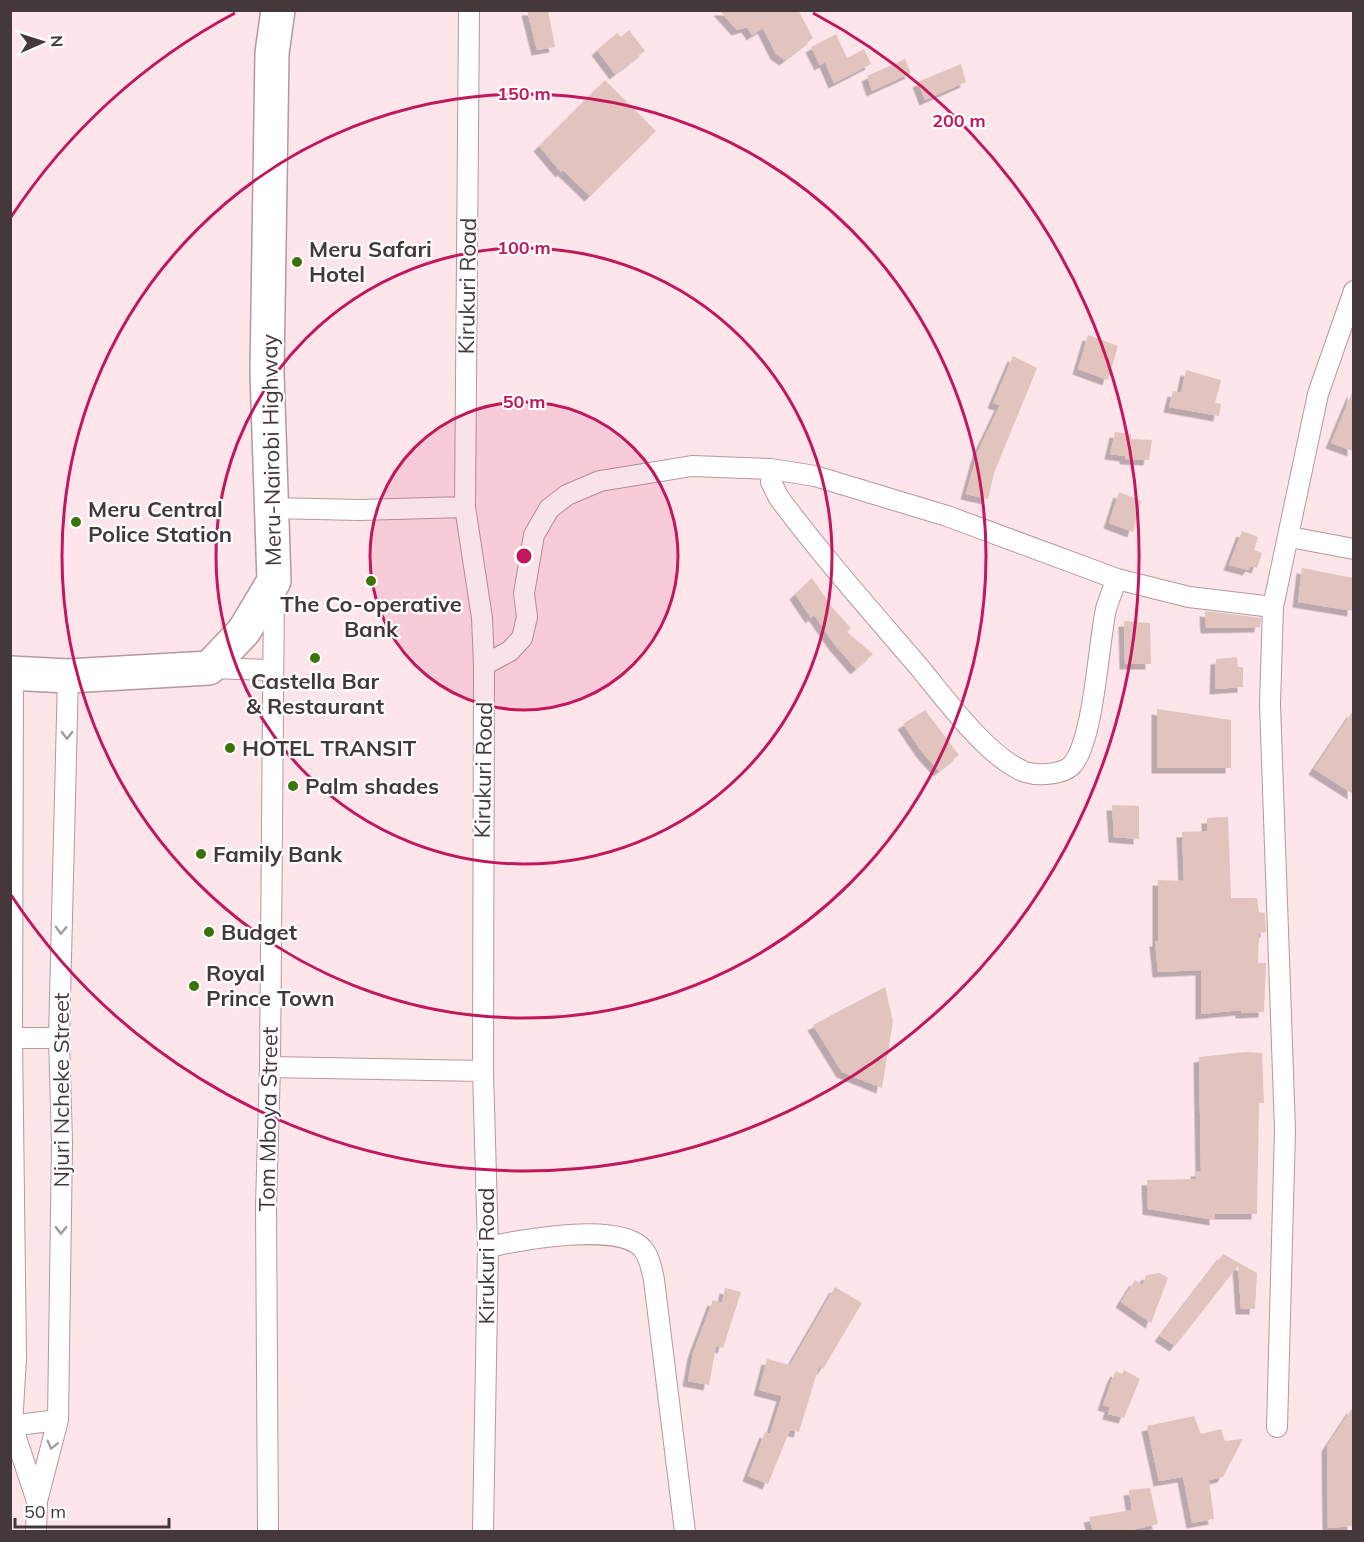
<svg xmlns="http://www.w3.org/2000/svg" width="1364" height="1542" viewBox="0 0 1364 1542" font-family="Mulish,sans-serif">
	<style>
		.building { fill: #e1c4be; filter: url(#shadow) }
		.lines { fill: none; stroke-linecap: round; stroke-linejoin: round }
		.minor-casing { stroke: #b4989d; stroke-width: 22 }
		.trunk-casing { stroke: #b4989d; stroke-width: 36 }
		.minor { stroke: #fff; stroke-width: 20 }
		.trunk { stroke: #fff; stroke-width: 33 }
		.oneway { stroke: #a29c9c }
		.ring { fill: none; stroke: #c2185b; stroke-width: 3 }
		.poi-dot { fill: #39740a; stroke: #fff; stroke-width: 2 }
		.labels { text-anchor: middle; stroke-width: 4.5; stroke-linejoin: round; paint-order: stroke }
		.poi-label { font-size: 22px; font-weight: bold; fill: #44383a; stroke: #fff; text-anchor: start }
		.street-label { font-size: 22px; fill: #44383a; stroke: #fff }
		.centre { fill: #c2185b; stroke: #fff; stroke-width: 3 }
		.ring-label { font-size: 18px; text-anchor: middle; font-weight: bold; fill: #c2185b; stroke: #fff; stroke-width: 4.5; stroke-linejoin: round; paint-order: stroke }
	</style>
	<defs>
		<filter id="shadow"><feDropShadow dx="-5.5" dy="5.5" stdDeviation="0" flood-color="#0004"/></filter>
	</defs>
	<rect width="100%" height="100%" fill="#fee5ea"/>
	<path class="building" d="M 527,10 L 548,10 L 555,47 L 537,50 Z
		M 719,10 L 798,10 L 813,38 L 785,60 L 776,54 L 763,28 L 752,35 L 747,27 L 737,30 Z
		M 629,30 L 645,51 L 615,74 L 597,50 L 617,33 L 621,37 Z
		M 836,34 L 847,58 L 864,49 L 871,64 L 834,83 L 825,62 L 820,65 L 811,47 Z
		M 905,59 L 911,73 L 872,91 L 867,76 Z
		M 961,64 L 966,82 L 925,100 L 918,82 Z
		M 605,80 L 656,131 L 590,196 L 563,170 L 561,172 L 539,146 Z
		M 1088,335 L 1118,346 L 1108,380 L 1078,369 Z
		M 1013,356 L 1037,368 L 994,473 L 988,499 L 966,494 L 978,451 L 1000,405 L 993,403 Z
		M 1186,370 L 1221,380 L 1215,403 L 1221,404 L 1219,416 L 1169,407 L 1173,391 L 1181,393 Z
		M 1353,390 L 1353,451 L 1331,443 Z
		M 1115,432 L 1131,434 L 1131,439 L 1152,440 L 1149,460 L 1125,459 L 1125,456 L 1110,454 Z
		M 1119,492 L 1141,501 L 1133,532 L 1109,523 Z
		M 1242,531 L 1258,537 L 1254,550 L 1262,553 L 1257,568 L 1251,566 L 1248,570 L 1229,565 Z
		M 1302,568 L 1353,578 L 1353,611 L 1298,602 Z
		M 812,578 L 831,606 L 851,628 L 847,632 L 873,654 L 856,669 L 835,645 L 814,615 L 811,618 L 795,594 Z
		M 1205,611 L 1261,618 L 1260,627 L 1206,628 Z
		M 1124,621 L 1150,623 L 1151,664 L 1125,664 Z
		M 1237,657 L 1238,667 L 1243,667 L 1243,687 L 1215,689 L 1216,659 Z
		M 1157,709 L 1231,720 L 1231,768 L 1157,768 Z
		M 925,710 L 959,755 L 939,771 L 922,752 L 903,724 Z
		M 1353,711 L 1353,794 L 1314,769 Z
		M 1112,805 L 1139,806 L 1139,839 L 1114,837 Z
		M 1228,817 L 1231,898 L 1257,898 L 1259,912 L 1265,913 L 1266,932 L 1259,933 L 1258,963 L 1266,963 L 1264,1012 L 1241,1013 L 1241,1010 L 1201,1014 L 1201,970 L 1158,972 L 1155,941 L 1158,941 L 1158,880 L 1184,881 L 1182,832 L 1207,831 L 1207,818 Z
		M 885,987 L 893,1021 L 882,1088 L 842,1072 L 813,1025 Z
		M 1245,1052 L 1262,1053 L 1264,1103 L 1259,1103 L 1257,1214 L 1215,1214 L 1215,1220 L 1148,1209 L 1147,1180 L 1196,1179 L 1196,1171 L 1201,1171 L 1199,1057 Z
		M 1223,1254 L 1257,1273 L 1255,1309 L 1241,1309 L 1238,1266 L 1175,1346 L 1160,1336 Z
		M 1160,1273 L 1168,1278 L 1151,1323 L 1121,1302 L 1135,1280 L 1143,1285 L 1146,1275 Z
		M 835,1287 L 862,1303 L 823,1369 L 819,1366 L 799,1432 L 790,1430 L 768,1484 L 748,1476 L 765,1432 L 770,1434 L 782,1396 L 759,1390 L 767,1359 L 790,1365 Z
		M 725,1288 L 741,1292 L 723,1348 L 716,1346 L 709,1385 L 688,1381 L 693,1353 L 713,1300 L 722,1303 Z
		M 1124,1370 L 1140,1379 L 1124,1418 L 1108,1414 L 1110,1407 L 1103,1405 L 1112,1379 L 1116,1371 L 1122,1374 Z
		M 1353,1407 L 1353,1526 L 1328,1528 L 1327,1446 Z
		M 1194,1416 L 1201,1434 L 1221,1429 L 1225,1441 L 1243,1439 L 1223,1477 L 1209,1480 L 1214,1519 L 1192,1523 L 1183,1477 L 1159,1481 L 1147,1426 Z
		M 1150,1488 L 1158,1524 L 1123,1532 L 1093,1532 L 1089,1517 L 1132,1510 L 1129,1490 Z"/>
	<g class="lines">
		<g class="minor-casing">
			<path id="minor" d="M 469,10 L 465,507 L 482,618 L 484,665 L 483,1071 L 488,1247 L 483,1532
				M 771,469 L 771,482 L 779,498 C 823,557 871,611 919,667 C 945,698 987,757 1025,772 C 1038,776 1064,775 1073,764 C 1094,737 1098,647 1106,609 C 1109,599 1113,589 1117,579
				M 272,508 L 359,510 L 465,507
				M 1290,537 L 1354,549
				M 484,665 L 510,651 L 522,638 L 527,617 L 524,593 L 534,535 L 549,509 L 567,495 L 600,481 L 692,466 L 771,469 L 815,476 L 947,516 L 1117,579 L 1189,597 L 1273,607
				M 209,668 L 273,670
				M 13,673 L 12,1038 L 16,1358 L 12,1426 L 37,1501
				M 10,1038 L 59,1038
				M 270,1067 L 483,1071
				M 488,1247 C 521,1240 620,1221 643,1249 C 650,1258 652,1270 654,1280 L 685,1532
				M 10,1426 L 58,1420
				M 1277,1427 L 1285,1130 L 1270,704 L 1273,607 L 1318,394 L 1354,291
				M 36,1532 L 37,1501 L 58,1420 L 62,1143 L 59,1038 L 68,676
				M 268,1532 L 266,1205 L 270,1067 L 274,589"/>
		</g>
		<g class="trunk-casing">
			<path id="trunk" d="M 10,673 L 68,676 L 209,668 L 244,631 L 274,581 L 267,373 L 272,53 L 278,10"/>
		</g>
		<use href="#minor" class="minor"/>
		<use href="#trunk" class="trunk"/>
	</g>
	<defs><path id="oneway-chevron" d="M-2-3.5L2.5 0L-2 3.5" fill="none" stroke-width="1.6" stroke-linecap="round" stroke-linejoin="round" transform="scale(1.5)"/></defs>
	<g class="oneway">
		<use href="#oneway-chevron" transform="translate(67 735) rotate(91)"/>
		<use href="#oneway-chevron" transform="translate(61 930) rotate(92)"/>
		<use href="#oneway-chevron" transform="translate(61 1230) rotate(91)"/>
		<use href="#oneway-chevron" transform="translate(52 1445) rotate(104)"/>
	</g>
	<circle cx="524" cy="556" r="154" fill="#c2185b" fill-opacity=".12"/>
	<g class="ring">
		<circle cx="524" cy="556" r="154"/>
		<circle cx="524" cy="556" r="308"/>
		<circle cx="524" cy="556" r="462"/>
		<path d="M11 217A615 615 0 0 1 235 13M813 13A615 615 0 1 1 11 895"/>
	</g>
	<g class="poi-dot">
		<circle cx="297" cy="262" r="6"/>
		<circle cx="76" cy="522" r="6"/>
		<circle cx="371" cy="581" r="6"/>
		<circle cx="315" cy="658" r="6"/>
		<circle cx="230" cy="748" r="6"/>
		<circle cx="293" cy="786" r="6"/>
		<circle cx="201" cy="854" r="6"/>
		<circle cx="209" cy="932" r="6"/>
		<circle cx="194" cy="986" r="6"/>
	</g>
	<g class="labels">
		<g class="poi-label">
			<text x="309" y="257">Meru Safari<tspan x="309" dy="25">Hotel</tspan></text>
			<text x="88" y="517">Meru Central<tspan x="88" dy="25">Police Station</tspan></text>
			<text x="371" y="612" text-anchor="middle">The Co-operative<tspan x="371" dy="25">Bank</tspan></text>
			<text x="315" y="689" text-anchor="middle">Castella Bar<tspan x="315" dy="25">&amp; Restaurant</tspan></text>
			<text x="242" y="756">HOTEL TRANSIT</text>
			<text x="305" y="794">Palm shades</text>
			<text x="213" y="862">Family Bank</text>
			<text x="221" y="940">Budget</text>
			<text x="206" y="981">Royal<tspan x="206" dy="25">Prince Town</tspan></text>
		</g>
		<g class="street-label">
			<text transform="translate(467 286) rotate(-89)" y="8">Kirukuri Road</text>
			<text transform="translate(271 450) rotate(-91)" y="8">Meru-Nairobi Highway</text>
			<text transform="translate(483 770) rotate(-89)" y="8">Kirukuri Road</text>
			<text transform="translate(61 1090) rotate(-90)" y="8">Njuri Ncheke Street</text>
			<text transform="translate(268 1119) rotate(-89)" y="8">Tom Mboya Street</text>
			<text transform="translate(486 1256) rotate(-90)" y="8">Kirukuri Road</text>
		</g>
	</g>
	<circle cx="524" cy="556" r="9" class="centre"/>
	<g class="ring-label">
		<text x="524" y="100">150 m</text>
		<text x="959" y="127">200 m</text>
		<text x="524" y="254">100 m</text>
		<text x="524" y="408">50 m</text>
	</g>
	<rect width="1364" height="1542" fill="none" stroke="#44383a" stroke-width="24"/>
	<g transform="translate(42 42) rotate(87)" stroke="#ffffff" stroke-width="4.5" paint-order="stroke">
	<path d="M0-4.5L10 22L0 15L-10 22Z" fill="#44383a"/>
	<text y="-9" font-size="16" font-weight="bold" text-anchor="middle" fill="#44383a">N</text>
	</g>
	<path d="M15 1518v9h154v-9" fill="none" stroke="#44383a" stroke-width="3"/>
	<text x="24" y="1518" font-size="18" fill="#44383a" stroke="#ffffff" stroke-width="4.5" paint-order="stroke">50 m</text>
</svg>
